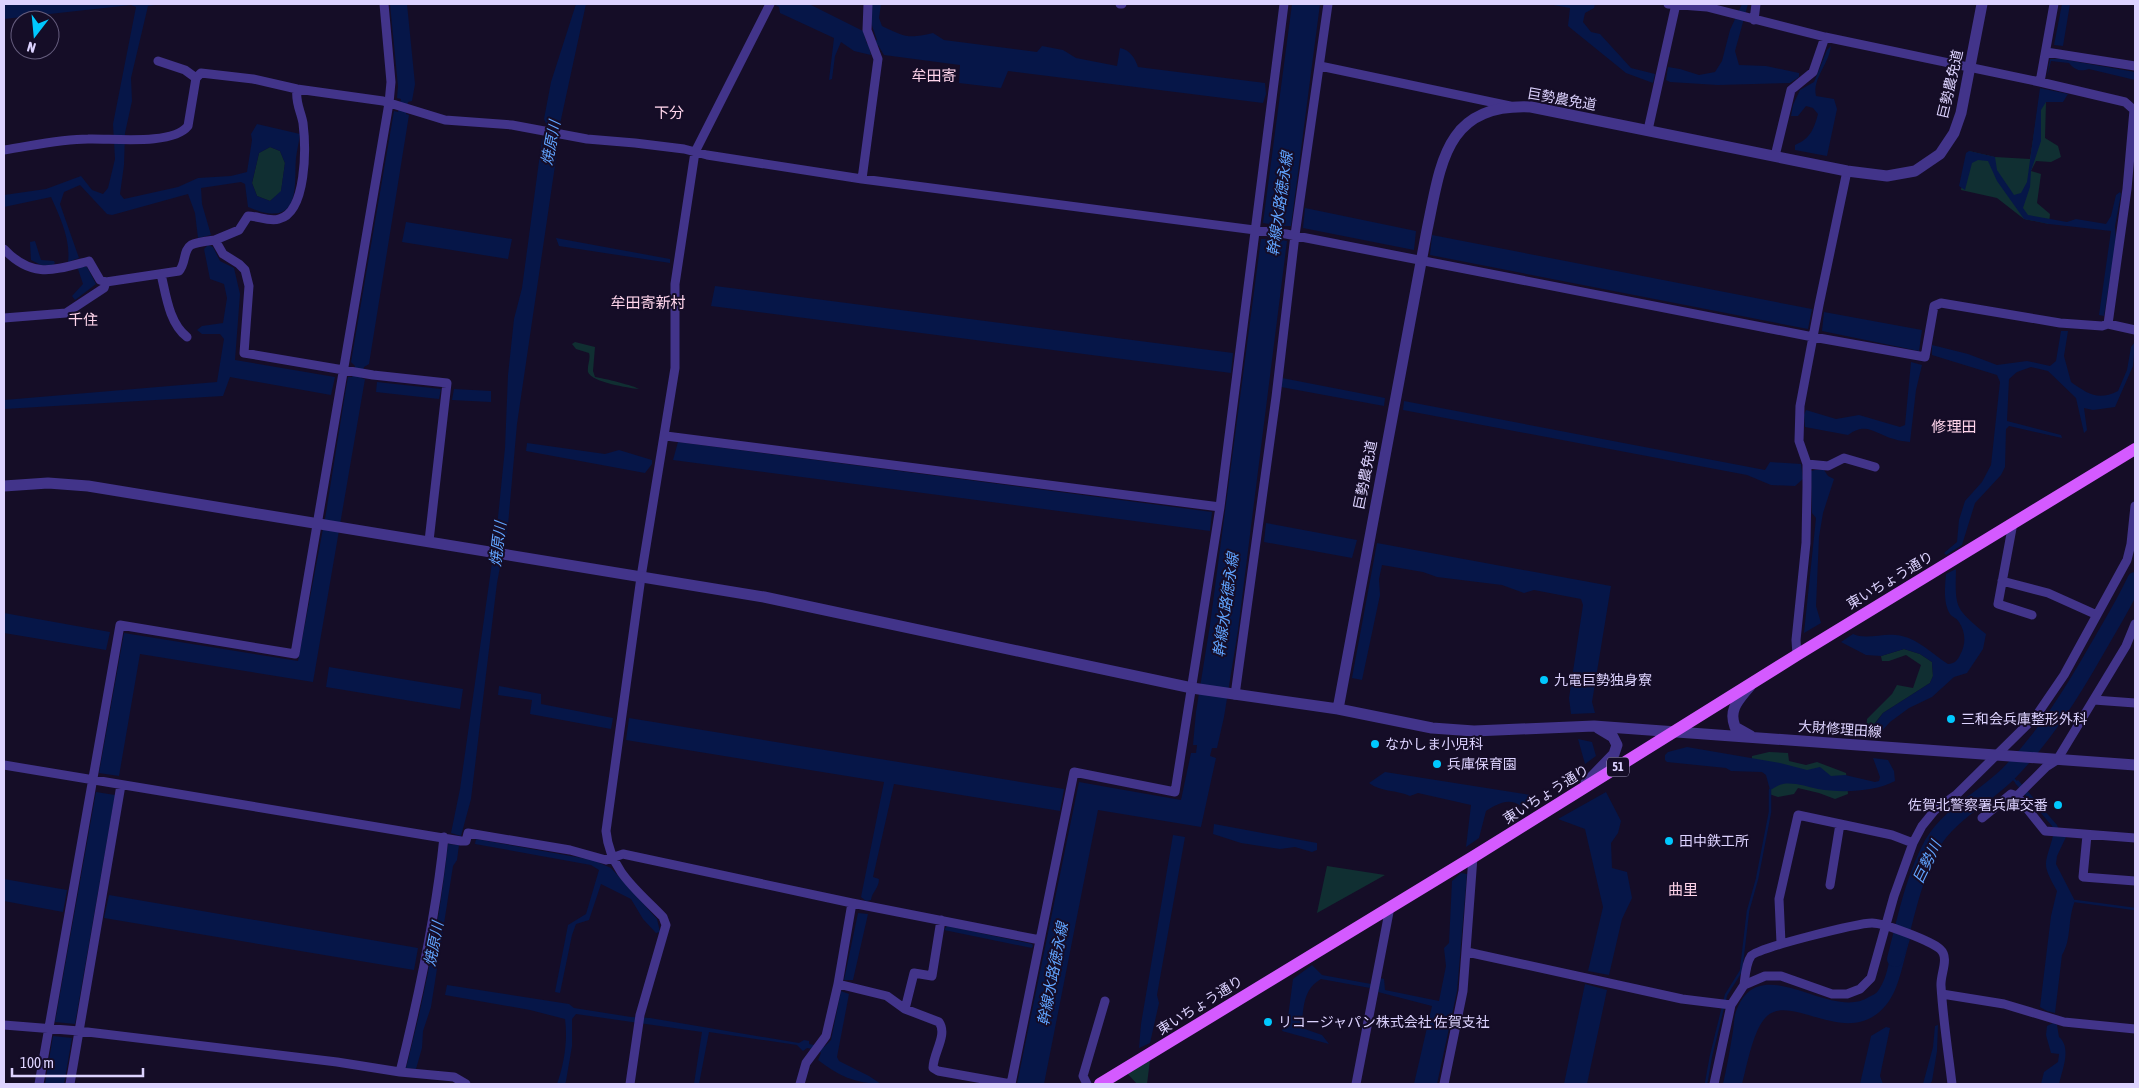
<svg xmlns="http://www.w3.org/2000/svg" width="2139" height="1088" viewBox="0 0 2139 1088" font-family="'Asap Condensed','Noto Sans JP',sans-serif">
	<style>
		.green { fill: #102f32 }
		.water { fill: #061648; fill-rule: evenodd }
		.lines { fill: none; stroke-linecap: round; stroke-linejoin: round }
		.stream { stroke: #061648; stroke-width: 2.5 }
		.river { stroke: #061648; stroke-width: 16 }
		.minor { stroke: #42348a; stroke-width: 9 }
		.tertiary { stroke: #42348a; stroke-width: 11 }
		.primary { stroke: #d45aff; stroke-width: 12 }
		.poi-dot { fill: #00c8fe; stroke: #150d27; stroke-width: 2 }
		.labels { text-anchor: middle; stroke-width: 4; stroke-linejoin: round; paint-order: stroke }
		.shield { fill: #150d27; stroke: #a198be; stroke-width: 1 }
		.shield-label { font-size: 12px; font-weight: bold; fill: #ddd3ff }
		.street-label { font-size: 14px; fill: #ddd3ff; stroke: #150d27 }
		.poi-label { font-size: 14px; fill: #ddd3ff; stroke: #150d27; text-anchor: start }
		.neighbourhood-label { font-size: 15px; fill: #ffd5eb; stroke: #150d27 }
		.water-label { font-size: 15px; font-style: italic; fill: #61a4ff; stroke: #150d27 }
	</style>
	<rect width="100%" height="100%" fill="#150d27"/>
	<path class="green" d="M 2039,100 L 2046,102 L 2045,138 L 2058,146 L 2061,157 L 2051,162 L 2036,161 L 2031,171 L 2041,174 L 2037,203 L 2050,214 L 2049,224 L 2024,219 L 1997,198 L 1961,190 L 1969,151 L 1995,157 L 2030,159 Z
		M 270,147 L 280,151 L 285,163 L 281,192 L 270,201 L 257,196 L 252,183 L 259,153 Z
		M 575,342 L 595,347 L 593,371 L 595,377 C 603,378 635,386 639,389 C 629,388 591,382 588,372 C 587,365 591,359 589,353 L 576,349 L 572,344 Z
		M 1904,649 L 1920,654 L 1932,662 L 1933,676 L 1930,683 L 1883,713 L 1866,734 L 1867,719 L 1892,694 L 1897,685 L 1913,688 L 1921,665 L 1906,655 L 1889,661 L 1882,661 L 1881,656 Z
		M 1769,752 L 1788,753 L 1789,761 L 1806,765 L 1817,762 L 1846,773 L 1848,794 L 1835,799 L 1819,793 L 1798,788 L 1794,794 L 1778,797 L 1769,794 L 1771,779 L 1766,769 L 1752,766 L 1752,756 Z
		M 1327,866 L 1385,875 L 1317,913 Z
		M 1150,1060 L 1147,1084 L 1137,1084 L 1127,1073 Z"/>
	<path class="water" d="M 4,4 L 163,4 L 148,6 L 131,78 L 132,101 L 125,133 L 124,165 L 120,194 L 124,199 L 178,187 L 198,178 L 231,176 L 247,172 L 252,140 L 251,134 L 257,124 L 300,134 C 299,142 297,150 296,158 C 294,179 301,219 267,213 C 261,213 254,209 248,207 L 245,184 L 241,182 L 201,188 L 202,204 L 211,235 L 198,238 L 195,213 L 188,194 L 112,215 L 107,214 L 80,185 L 64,192 L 60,204 L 79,258 L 68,262 C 71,240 60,217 51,197 L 4,207 L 4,195 L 46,189 L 81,176 L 92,190 L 103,194 L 108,188 L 115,159 L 113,124 L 136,7 L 131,5 L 4,19 ZM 270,147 L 280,151 L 285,163 L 281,191 L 270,201 L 257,196 L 252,183 L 259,153 Z
		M 390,4 L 407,4 L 415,84 L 412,101 L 408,102 L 406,114 L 409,115 L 369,364 L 364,367 L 361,378 L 365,379 L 313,682 L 140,654 L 119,776 L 99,773 L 124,633 L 298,661 L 326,513 L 346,388 L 348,377 L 352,377 L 355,366 L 351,362 L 394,111 L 398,112 L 401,99 L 397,98 L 398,86 Z
		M 576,4 L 586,4 L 560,124 C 555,130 555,138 558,145 L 517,424 L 508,525 L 497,583 L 471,799 L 461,836 L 451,833 L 460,789 L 497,527 L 505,448 L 508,375 L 514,319 L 522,288 L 542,139 L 546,135 L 547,126 L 544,119 L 551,82 Z
		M 774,4 L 809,4 L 863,31 L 867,44 L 877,40 L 870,20 L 871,4 L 881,4 L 879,18 L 882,26 C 905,37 908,39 933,33 L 944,40 L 1037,52 L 1042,46 L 1063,50 L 1076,58 L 1117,66 L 1120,48 C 1130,50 1135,58 1138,67 L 1265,83 L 1266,94 L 1263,103 L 1008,71 L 1001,88 L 959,83 L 960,65 L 884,55 L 878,45 L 869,47 L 871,55 L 854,51 L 841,42 L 835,56 L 832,79 L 829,80 L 834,38 L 780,13 L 779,7 Z
		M 1292,4 L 1320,4 L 1291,226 L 1283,226 L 1282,240 L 1287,241 L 1238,630 L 1224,717 L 1217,748 L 1212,748 L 1210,756 L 1216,758 L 1201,827 L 1098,810 L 1044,1084 L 1017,1084 L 1079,782 L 1181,800 L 1191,753 L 1196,753 L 1197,745 L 1193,745 L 1196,712 L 1210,625 L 1261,239 L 1268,239 L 1270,224 L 1263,223 Z
		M 1548,4 L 1595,4 L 1594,8 L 1585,13 L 1583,22 L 1591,32 L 1600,34 L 1631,68 L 1655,74 L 1653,83 L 1626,73 L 1568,26 L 1570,8 Z
		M 1742,4 L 1748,4 L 1735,51 L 1739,65 L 1766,66 L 1799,73 L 1799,77 L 1790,83 L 1718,85 L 1670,82 L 1666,80 L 1668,67 L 1680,69 L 1699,75 L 1715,72 L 1722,61 L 1730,30 Z
		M 2062,4 L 2070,4 L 2063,46 L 2054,45 Z
		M 1831,46 C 1829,64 1812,79 1816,96 L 1834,99 L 1837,109 L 1827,156 L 1795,150 L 1795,145 C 1810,139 1814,129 1818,114 L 1813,108 L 1806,106 L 1798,116 L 1791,116 L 1793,105 L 1800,90 L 1814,82 L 1827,50 Z
		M 2050,59 L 2061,59 L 2135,72 L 2135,80 L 2089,69 C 2080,72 2075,70 2069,63 L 2051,61 L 2047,77 Z
		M 2040,88 L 2068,94 L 2063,102 L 2046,102 L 2041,110 L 2041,141 L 2031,171 L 2030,187 L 2023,208 L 2028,215 L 2067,222 L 2076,219 L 2106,224 L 2111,216 L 2116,195 L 2120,192 L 2121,194 L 2115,226 L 2116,241 L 2104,316 L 2099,315 L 2111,231 L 2049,224 L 2024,219 L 1997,181 L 1988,161 L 1978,160 L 1972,163 L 1965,190 L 1959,186 L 1966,153 L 1969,151 L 1995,157 L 1997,170 L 2014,195 L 2021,193 L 2027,182 Z
		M 1305,208 L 1416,231 L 1414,250 L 1303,228 Z
		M 406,222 L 512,239 L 508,259 L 402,242 Z
		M 1432,235 L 1812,309 L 1808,329 L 1430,255 Z
		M 556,238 L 670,259 L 670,263 L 559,246 Z
		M 35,241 L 41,260 L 54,261 L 55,263 L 52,266 L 41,265 L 31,260 L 30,242 Z
		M 208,245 L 213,247 L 220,261 L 234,268 L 240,294 L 235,360 L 335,377 L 331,395 L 230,377 L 223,396 L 4,409 L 4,400 L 217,382 L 224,339 L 220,334 L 202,334 L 197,330 L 202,326 L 223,323 L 227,298 L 224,284 L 210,279 L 204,249 Z
		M 80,266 L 87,267 L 96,284 L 75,300 L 72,296 L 83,284 L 78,269 Z
		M 715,286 L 1233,353 L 1231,373 L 711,306 Z
		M 1824,312 L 1922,330 L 1919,351 L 1822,331 Z
		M 2061,331 L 2068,331 L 2064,356 L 2071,382 C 2088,394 2098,401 2118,391 L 2127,370 L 2131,347 L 2135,342 L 2133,366 L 2115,407 L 2093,410 L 2084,408 L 2087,430 L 2084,433 L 2076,398 L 2048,371 L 2031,367 L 2017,372 L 2009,379 L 2007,421 L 2061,435 L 2062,438 L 2009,426 L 2006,429 L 2005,467 L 2001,475 L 1975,503 L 1962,545 L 1946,555 L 1944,553 L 1957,542 L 1959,520 L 1965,501 L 1982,482 L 1991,465 L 2000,382 L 1997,375 L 1932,355 L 1932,345 L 1968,354 L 1997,365 L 2027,361 L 2050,366 L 2056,361 Z
		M 1911,362 L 1922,365 L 1916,390 L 1910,442 C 1905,441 1899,441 1894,439 C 1875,434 1867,421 1848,435 L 1805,427 L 1804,415 L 1806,410 L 1836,419 L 1859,415 L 1900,427 L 1905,425 Z
		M 1282,378 L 1385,398 L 1384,406 L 1281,387 Z
		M 377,382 L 441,389 L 439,399 L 376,392 Z
		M 454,389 L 491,391 L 491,402 L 452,400 Z
		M 1404,401 L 1765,470 L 1770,462 L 1801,464 L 1803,479 L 1795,486 L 1771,485 L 1747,475 L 1403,410 Z
		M 678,442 L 1212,512 L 1210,531 L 673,460 Z
		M 527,443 L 605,454 L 619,450 L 652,460 L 652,464 L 645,473 L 526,451 Z
		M 1815,470 L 1824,470 L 1828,476 L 1834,479 L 1823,513 L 1819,537 L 1816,606 L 1821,623 L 1804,633 L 1816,518 L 1812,513 L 1811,471 Z
		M 1266,523 L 1357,540 L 1352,558 L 1264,542 Z
		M 1377,543 L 1611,586 L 1592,702 L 1595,713 L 1571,714 L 1569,698 L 1583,605 L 1581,599 L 1534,590 L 1524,593 L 1502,585 L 1437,577 L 1423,572 L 1382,565 L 1379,579 L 1380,595 L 1362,680 L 1352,678 Z
		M 1956,569 C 1955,609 1955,608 1986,634 L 1983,649 L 1967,673 L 1954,677 L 1932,697 L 1909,708 L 1890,722 L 1880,733 L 1869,732 L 1883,713 L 1930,683 L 1933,676 L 1932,662 L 1920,654 L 1904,649 L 1881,656 L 1866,655 L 1841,642 L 1853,634 C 1867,640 1881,633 1896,635 C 1917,637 1932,654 1948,664 C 1954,664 1958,660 1960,655 C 1966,644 1966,633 1959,622 C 1957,618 1952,617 1950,614 C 1943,603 1945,586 1946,574 Z
		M 4,613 L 110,632 L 106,650 L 4,633 Z
		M 329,667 L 463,689 L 460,709 L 326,687 Z
		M 499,686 L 541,694 L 541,704 L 613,718 L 611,729 L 530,714 L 532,700 L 498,695 Z
		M 629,718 L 1064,789 L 1060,811 L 894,784 L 873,877 L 879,879 C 879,888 872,892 871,900 L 866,901 L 861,897 L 884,782 L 626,740 Z
		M 1578,739 L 1592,742 L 1596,756 L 1585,764 Z
		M 1687,747 L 1780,763 L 1807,770 L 1820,767 L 1831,776 L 1845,775 L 1875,782 L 1879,781 L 1880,777 L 1873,758 L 1888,760 L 1894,771 L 1895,781 C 1874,792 1842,793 1818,789 C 1808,787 1794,782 1783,784 C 1777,785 1775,788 1770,790 L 1766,775 L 1762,772 L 1731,771 L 1726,768 L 1667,762 L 1665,760 L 1665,755 L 1668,752 Z
		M 1385,772 L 1530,795 L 1535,797 L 1521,806 C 1509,797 1497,804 1486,811 L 1479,838 L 1466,847 L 1471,805 L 1418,793 L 1410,796 C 1397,790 1381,792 1369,783 Z
		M 2018,780 L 2057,825 L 2062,837 L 2066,837 L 2057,856 L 2056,864 L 2075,901 C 2067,920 2072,939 2062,955 L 2055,1013 L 2047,1011 L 2040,1007 L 2051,916 L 2057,891 C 2041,862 2045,866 2053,836 L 2057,836 L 2052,826 L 2015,783 Z
		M 96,792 L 115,795 L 75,1024 L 55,1022 Z
		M 1606,792 L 1621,821 L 1618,833 L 1611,843 L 1612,868 L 1627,872 L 1632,898 L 1622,919 L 1609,975 L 1588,971 L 1603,907 L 1585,829 L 1558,819 Z
		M 1214,824 L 1317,843 L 1317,850 L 1312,852 L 1295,847 L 1280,849 L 1241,843 L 1213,834 Z
		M 1173,835 L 1185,837 L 1157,995 L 1159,1003 L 1150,1043 L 1139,1048 L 1141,1024 Z
		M 476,839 L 593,860 L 611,868 L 657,919 L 660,932 L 656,933 L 643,919 L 631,899 L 601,884 L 589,920 L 576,924 L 572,935 L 560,993 L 555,992 L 568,925 L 586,914 L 599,870 L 591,865 L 475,844 Z
		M 448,844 L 459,845 L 457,860 L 453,866 L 431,1007 L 423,1031 L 422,1048 L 416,1069 L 406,1068 C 425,995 440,919 448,844 Z
		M 1461,873 L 1467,874 L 1457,991 L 1437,1084 L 1414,1084 L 1432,1006 L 1378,992 L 1380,978 L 1384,979 L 1385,990 L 1439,1001 L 1446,966 L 1444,948 L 1449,943 L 1452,881 Z
		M 4,879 L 67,890 L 63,912 L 4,901 Z
		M 109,895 L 418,948 L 414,970 L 104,918 Z
		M 858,913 L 868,914 L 853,980 L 844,980 Z
		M 947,926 L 1032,944 L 1033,946 L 1032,948 L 944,930 Z
		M 1894,935 L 1910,939 C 1904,957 1900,986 1889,1001 C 1852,1054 1793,992 1767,1016 C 1753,1029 1747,1066 1742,1084 L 1723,1084 C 1727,1067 1730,1049 1733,1031 C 1734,1024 1734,1015 1737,1009 C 1761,949 1830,1022 1869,997 C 1872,995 1876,994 1878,991 C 1889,976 1890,953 1894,935 Z
		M 1312,965 L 1322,975 L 1371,984 L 1370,988 L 1321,979 C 1303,989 1303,1009 1302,1028 L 1322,1035 L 1329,1044 L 1282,1031 L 1288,1017 L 1293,979 Z
		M 1585,984 L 1607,990 L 1587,1084 L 1564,1084 Z
		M 447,985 L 569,1004 L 574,1008 L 631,1017 L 650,1018 L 799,1043 L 804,1040 L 809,1041 L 809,1044 L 824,1047 L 831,1040 L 841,991 L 849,994 L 837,1057 L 839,1061 L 869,1076 L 881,1084 C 856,1084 837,1075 818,1060 L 821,1053 L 819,1050 L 807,1048 L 803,1051 L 797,1045 L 709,1032 L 699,1084 L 694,1084 L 702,1032 L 576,1014 L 572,1019 L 572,1046 L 566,1081 L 565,1084 L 557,1084 C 564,1064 568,1041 565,1019 L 530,1010 L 445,995 Z
		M 2053,1023 L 2057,1025 L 2059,1037 C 2072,1048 2062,1070 2059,1084 L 2041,1084 L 2044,1072 L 2058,1062 L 2059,1054 L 2051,1053 L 2046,1035 L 2047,1026 Z
		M 1938,1025 L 1937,1051 L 1932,1081 L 1930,1084 L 1923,1084 L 1933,1047 L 1935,1026 Z
		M 1886,1027 L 1890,1028 L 1880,1076 L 1883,1084 L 1860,1084 L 1871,1036 Z
		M 53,1036 L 72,1038 L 64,1084 L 45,1084 Z"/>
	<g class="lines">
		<path class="stream" d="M 2009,774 L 2018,784
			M 2075,901 L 2135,909
			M 1706,1084 L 1711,1056 L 1726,995 L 1741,971 L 1748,911 L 1757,879 L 1770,812 L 1770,790"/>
		<path class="river" d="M 1895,959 C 1905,921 1913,879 1932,844 C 1950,813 1986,797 2010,772 C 2045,736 2072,693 2097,649 C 2110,626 2124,604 2135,580"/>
		<path class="minor" d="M 1120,4 L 1122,4
			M 1668,4 L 1707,7 L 1825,37 L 2040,82 L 2125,102 L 2134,110 L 2127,189 L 2108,324
			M 1754,20 L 1756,4
			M 2046,52 L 2135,66
			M 158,61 L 185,70 L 196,78
			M 1320,66 L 1510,106
			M 2040,82 L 2054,4
			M 297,89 C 295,103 301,111 303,123 C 306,147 307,212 279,219 C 269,222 258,216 248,216 L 239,230 L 215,240 L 223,254 L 239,264 L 245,270 L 249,286 L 244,353 L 373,375 L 447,383 L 429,541
			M 1648,130 L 1676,4
			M 4,150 C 31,146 60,139 88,139 C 111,138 172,146 188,126 L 196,78 L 201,73 L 253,79 L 297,89 L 383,101 L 445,120 L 512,125 L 587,139 L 635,143 L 684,149 L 707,155 L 862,179 L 1286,234 L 1813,337 L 1925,357 L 1934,306 L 1941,303 L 2060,323 L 2102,326 L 2108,324 L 2135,330
			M 1775,156 L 1791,90 L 1813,72 L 1825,37
			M 862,179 L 878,59 L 867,30 L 868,4
			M 4,249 C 32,279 54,270 89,261 L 100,280 L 106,282
			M 161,274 C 166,295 169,323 187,337
			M 4,318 L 66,313 L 104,288 L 106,282 L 179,271 C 186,264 183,250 191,245 C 197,242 208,241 215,240
			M 666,436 L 1220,507
			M 1807,464 L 1828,466 L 1844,458 L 1875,467
			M 2013,523 L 1998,604 L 2032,615
			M 2002,581 L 2048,593 L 2097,615
			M 1797,655 L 1796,640 L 1806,543 L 1807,487 L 1807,464 L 1799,441 L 1800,406 L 1819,305 L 1847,171
			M 1235,695 L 1276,397 L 1295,235 L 1328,4
			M 2094,700 L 2135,703
			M 4,765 L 461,841 L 466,841 L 468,833 L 570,850 L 606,860 L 623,854 L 852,903 L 1040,940
			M 2017,796 L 2046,767 L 2057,760 L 2126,646 L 2135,624
			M 1982,818 L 2011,794 L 2017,796 L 2045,831 L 2135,838
			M 2087,835 L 2083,877 L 2135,881
			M 1830,885 L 1840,824
			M 1781,943 L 1779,899 L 1798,815 L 1892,835 L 1913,843
			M 1467,952 L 1682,999 L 1731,1005
			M 838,984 L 887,996 L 905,1009 L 939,1022 C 948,1035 933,1053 933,1068 L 938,1071 L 1011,1084
			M 1744,985 C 1745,977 1746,963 1751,956 C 1756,948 1859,923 1872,923 C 1884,923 1931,941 1940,949 C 1950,958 1940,974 1941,986 C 1943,1019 1948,1051 1952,1084
			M 1942,994 L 2004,1004 L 2064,1022 L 2135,1029
			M 905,1009 L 914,973 L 932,976 L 941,920
			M 4,1025 L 79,1031 L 337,1062 L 400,1072 L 454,1077 L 466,1084
			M 400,1072 C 419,995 436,916 444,837
			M 39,1084 L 120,625 L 295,654 L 389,103 L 391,82 L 384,4
			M 70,1084 L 121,785
			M 630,1084 L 640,1015 L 666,925 L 663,917 C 637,890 610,871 606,831 L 641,577 L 675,368 L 675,284 L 695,152 L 770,4
			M 800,1084 L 806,1063 L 826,1036 L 838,984 L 852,903
			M 1011,1084 L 1074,772 L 1175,792 L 1220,507 L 1284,4
			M 1087,1084 L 1083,1076 L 1105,1001
			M 1356,1084 L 1390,907
			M 1444,1084 L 1463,991 L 1473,857
			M 1714,1084 L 1731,1005 L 1744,985 L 1765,976 L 1781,976 L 1832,994 L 1847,994 L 1860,989 L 1871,978 L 1894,896 L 1913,843 L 1922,826 L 1935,810 L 1956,795 L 2036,716 L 2064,675 L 2127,560 L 2131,544 L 2135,506"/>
		<path class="tertiary" d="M 4,486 L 48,483 L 88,486 L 764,597 L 1192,688 L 1338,709 L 1432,728 L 1474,731 L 1594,726 L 2135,765
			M 1750,686 C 1739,700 1728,709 1735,727 L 1751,736
			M 1338,709 L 1427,230 C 1441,163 1445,103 1531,107 L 1847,171 L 1887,176 L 1915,171 L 1940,154 L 1954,133 L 1961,113 L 1982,4
			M 1586,783 L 1614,754 L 1617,745 L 1613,737 L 1598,728"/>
		<path class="primary" d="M 1100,1084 L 1473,857 L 1797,655 L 2135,449"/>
	</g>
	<g class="poi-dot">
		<circle cx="1544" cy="680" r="5"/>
		<circle cx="1951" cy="719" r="5"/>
		<circle cx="1375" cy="744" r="5"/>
		<circle cx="1437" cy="764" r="5"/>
		<circle cx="2058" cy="805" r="5"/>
		<circle cx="1669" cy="841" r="5"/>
		<circle cx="1268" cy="1022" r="5"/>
	</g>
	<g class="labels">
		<rect class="shield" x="1607" y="757.5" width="22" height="19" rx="4"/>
		<g class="shield-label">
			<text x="1618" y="771">51</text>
		</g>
		<g class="street-label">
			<text transform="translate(1950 84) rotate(-77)" y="5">巨勢農免道</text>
			<text transform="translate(1562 99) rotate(10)" y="5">巨勢農免道</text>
			<text transform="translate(1365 475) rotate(-79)" y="5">巨勢農免道</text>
			<text transform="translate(1890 580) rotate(-31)" y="5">東いちょう通り</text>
			<text transform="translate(1840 729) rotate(4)" y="5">大財修理田線</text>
			<text transform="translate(1546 794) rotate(-32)" y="5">東いちょう通り</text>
			<text transform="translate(1200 1005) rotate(-32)" y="5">東いちょう通り</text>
		</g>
		<g class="poi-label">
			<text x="1554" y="685">九電巨勢独身寮</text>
			<text x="1961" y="724">三和会兵庫整形外科</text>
			<text x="1385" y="749">なかしま小児科</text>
			<text x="1447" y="769">兵庫保育園</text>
			<text x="2048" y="810" text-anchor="end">佐賀北警察署兵庫交番</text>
			<text x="1679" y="846">田中鉄工所</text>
			<text x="1278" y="1027">リコージャパン株式会社 佐賀支社</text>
		</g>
		<g class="neighbourhood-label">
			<text x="934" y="81">牟田寄</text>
			<text x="669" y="118">下分</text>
			<text x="648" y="308">牟田寄新村</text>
			<text x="83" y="325">千住</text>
			<text x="1954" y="432">修理田</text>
			<text x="1683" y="895">曲里</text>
		</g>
		<g class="water-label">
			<text transform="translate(551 143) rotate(-79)" y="5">焼原川</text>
			<text transform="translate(1280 204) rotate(-82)" y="5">幹線水路徳永線</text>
			<text transform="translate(498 544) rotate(-83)" y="5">焼原川</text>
			<text transform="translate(1226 605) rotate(-82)" y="5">幹線水路徳永線</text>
			<text transform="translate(1927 862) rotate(-64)" y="5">巨勢川</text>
			<text transform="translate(434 944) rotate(-79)" y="5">焼原川</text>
			<text transform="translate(1053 974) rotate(-79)" y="5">幹線水路徳永線</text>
		</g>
	</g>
	<rect width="2139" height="1088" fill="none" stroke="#ddd3ff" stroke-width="10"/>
	<g transform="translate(35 35) rotate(196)"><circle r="24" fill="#150d27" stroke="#655c7d"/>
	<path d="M0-4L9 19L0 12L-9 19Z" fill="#00c8fe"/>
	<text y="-8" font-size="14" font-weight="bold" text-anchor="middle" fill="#ddd3ff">N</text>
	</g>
	<path d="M12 1068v8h131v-8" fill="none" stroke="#ddd3ff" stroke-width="2.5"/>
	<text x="20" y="1068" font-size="15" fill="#ddd3ff" stroke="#150d27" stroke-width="4" paint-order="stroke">100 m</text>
</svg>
